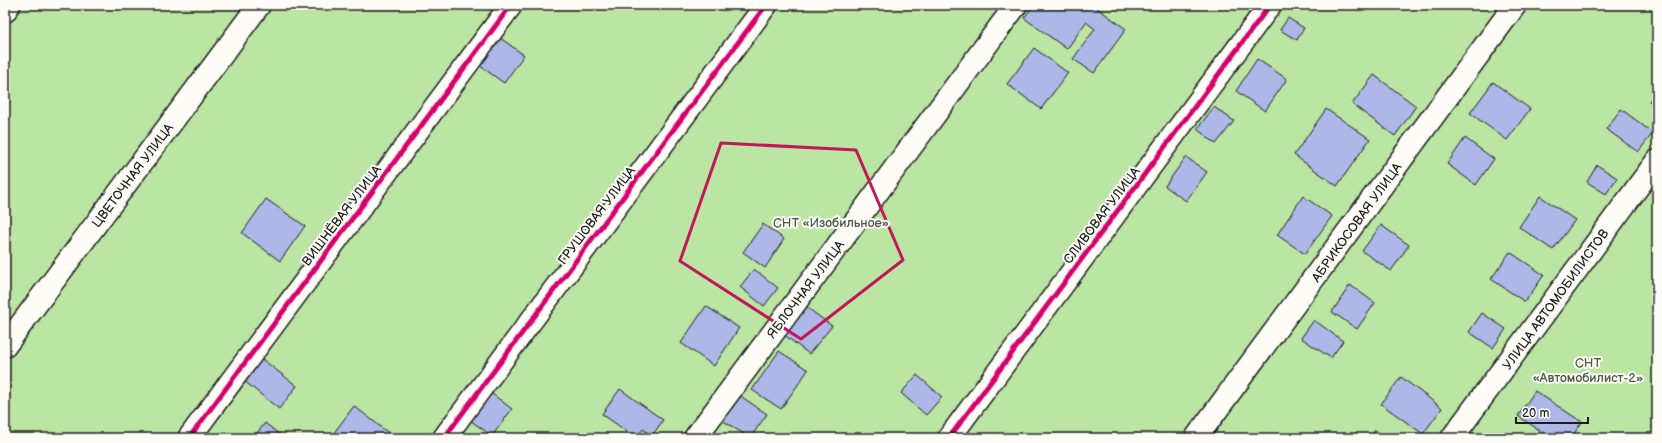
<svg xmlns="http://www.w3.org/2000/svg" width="1662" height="443" viewBox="0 0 1662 443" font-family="'Balsamiq Sans',sans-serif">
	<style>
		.green { fill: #bae5a2; stroke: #6b805f }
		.building { fill: #adb8e8; stroke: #1c1c1c }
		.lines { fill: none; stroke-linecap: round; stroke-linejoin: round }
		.minor-casing { stroke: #1c1c1c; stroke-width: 25 }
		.minor { stroke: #fdfcf7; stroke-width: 22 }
		.cycleway-casing { stroke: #fdfcf7; stroke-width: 8 }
		.cycleway { stroke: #d6006c; stroke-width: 5 }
		.marked { fill: none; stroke: #c2185b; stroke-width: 3; stroke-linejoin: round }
		.labels { text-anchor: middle; stroke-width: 4; stroke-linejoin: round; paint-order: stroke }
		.street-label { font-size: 13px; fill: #1c1c1c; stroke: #fdfcf7 }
		.park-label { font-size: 13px; fill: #4b5844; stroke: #fdfcf7 }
	</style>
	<rect width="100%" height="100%" fill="#e5e8f2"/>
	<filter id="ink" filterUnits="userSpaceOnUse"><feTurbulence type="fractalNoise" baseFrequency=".025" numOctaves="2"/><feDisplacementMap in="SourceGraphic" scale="8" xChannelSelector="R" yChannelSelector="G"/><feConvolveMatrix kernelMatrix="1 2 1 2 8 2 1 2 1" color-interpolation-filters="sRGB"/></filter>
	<g filter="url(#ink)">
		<path class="green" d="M 5,5 L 1657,5 L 1657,438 L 5,438 Z"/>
		<path class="building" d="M 1034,5 L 1093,5 L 1126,29 L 1094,73 L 1073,59 L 1095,29 L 1086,22 L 1067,49 L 1024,18 Z
			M 1288,18 L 1304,28 L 1297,40 L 1280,30 Z
			M 496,35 L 524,55 L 504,83 L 476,63 Z
			M 1034,48 L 1068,73 L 1041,109 L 1007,84 Z
			M 1257,59 L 1287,79 L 1265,111 L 1236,91 Z
			M 1374,75 L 1416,106 L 1395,136 L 1352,104 Z
			M 1493,82 L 1530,109 L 1507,140 L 1470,113 Z
			M 1657,90 L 1657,107 L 1649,101 Z
			M 1214,107 L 1234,121 L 1216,144 L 1197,129 Z
			M 1326,109 L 1370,139 L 1337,186 L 1294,155 Z
			M 1621,109 L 1653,133 L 1638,152 L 1606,129 Z
			M 1465,138 L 1494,159 L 1476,185 L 1447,164 Z
			M 1186,157 L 1207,172 L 1186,201 L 1165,186 Z
			M 1597,165 L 1617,178 L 1606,194 L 1587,182 Z
			M 1303,196 L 1332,216 L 1305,254 L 1277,235 Z
			M 1540,196 L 1575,220 L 1553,250 L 1519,227 Z
			M 266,199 L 305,226 L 280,261 L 242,233 Z
			M 763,224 L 784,239 L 765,268 L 743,252 Z
			M 1381,225 L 1409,245 L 1391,271 L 1362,251 Z
			M 1510,252 L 1544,275 L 1525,302 L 1491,279 Z
			M 754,269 L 778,288 L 764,306 L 740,287 Z
			M 1350,285 L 1375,303 L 1357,329 L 1332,312 Z
			M 706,306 L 739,328 L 714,366 L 681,343 Z
			M 805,306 L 832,326 L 809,354 L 783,334 Z
			M 1482,313 L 1506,329 L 1493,348 L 1469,332 Z
			M 1314,320 L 1343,341 L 1331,358 L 1301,338 Z
			M 779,351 L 808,370 L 781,409 L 752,390 Z
			M 262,359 L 297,386 L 279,409 L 244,381 Z
			M 917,375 L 942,397 L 926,415 L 901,393 Z
			M 1401,377 L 1442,408 L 1423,434 L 1381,404 Z
			M 620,389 L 663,420 L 652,436 L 643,429 L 636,438 L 602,414 Z
			M 487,390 L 512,409 L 492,436 L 467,418 Z
			M 1535,391 L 1582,422 L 1571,438 L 1551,438 L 1518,416 Z
			M 739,395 L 767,414 L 750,438 L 722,420 Z
			M 354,406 L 390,434 L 386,438 L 330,438 Z
			M 265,423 L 284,438 L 253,438 Z
			M 1375,430 L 1387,438 L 1370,438 Z"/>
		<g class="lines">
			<g class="minor-casing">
				<path id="minor" d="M 5,11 L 9,5
					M 5,346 L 259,5
					M 189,438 L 511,5
					M 444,438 L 766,5
					M 695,438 L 1016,5
					M 949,438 L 1270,5
					M 1196,438 L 1515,5
					M 1452,438 L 1657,161"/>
			</g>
			<use href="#minor" class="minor"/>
			<g class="cycleway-casing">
				<path id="cycleway" d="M 189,438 L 511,5
					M 444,438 L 766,5
					M 949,438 L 1270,5"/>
			</g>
			<use href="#cycleway" class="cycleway"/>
		</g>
	</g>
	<path class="marked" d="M 721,143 L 856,150 L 903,260 L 801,339 L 680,261 Z"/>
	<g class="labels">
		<g class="street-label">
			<text transform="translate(132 175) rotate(-53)" y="5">ЦВЕТОЧНАЯ УЛИЦА</text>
			<text transform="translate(341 215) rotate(-53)" y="5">ВИШНЁВАЯ УЛИЦА</text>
			<text transform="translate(596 215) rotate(-53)" y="5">ГРУШОВАЯ УЛИЦА</text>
			<text transform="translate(1101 215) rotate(-53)" y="5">СЛИВОВАЯ УЛИЦА</text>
			<text transform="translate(1356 222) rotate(-54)" y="5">АБРИКОСОВАЯ УЛИЦА</text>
			<text transform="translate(805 289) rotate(-53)" y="5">ЯБЛОЧНАЯ УЛИЦА</text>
			<text transform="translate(1555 299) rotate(-54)" y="5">УЛИЦА АВТОМОБИЛИСТОВ</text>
		</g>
		<g class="park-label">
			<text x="831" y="227">СНТ «Изобильное»</text>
			<text x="1588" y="367">СНТ<tspan x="1588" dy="15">«Автомобилист-2»</tspan></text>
		</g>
	</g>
	<rect width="1662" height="443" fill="none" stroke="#fdfcf7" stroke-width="20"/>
	<rect x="10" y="10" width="1642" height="423" fill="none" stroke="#1c1c1c" stroke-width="1.5" filter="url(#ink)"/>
	<path d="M1516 417v6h72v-6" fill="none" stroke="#1c1c1c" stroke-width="2"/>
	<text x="1522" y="417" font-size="12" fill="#1c1c1c" stroke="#fdfcf7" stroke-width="3" paint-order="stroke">20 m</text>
</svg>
